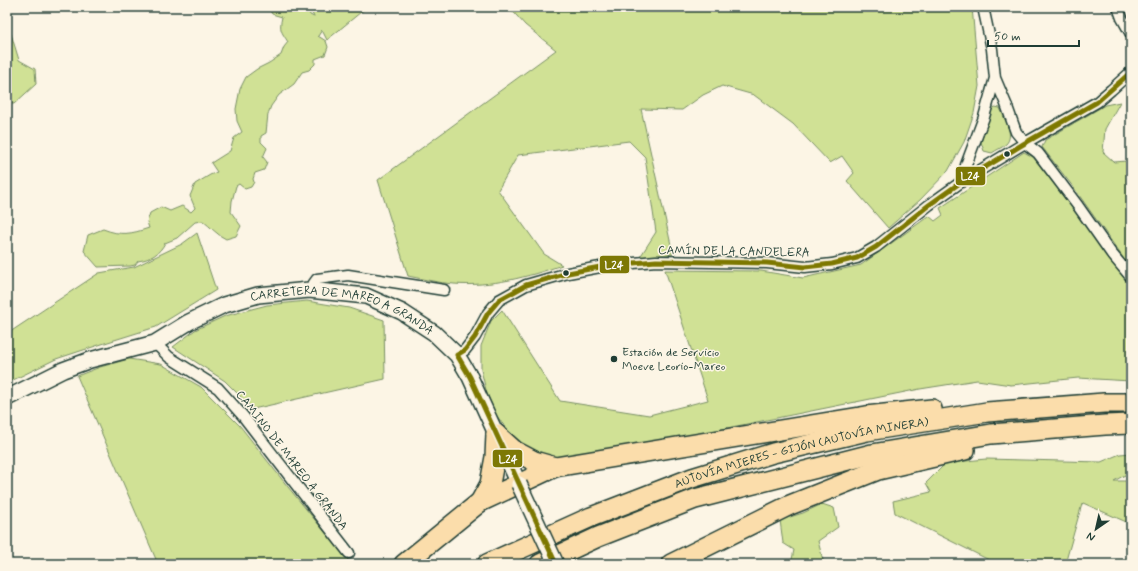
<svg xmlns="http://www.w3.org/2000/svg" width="1138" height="571" viewBox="0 0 1138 571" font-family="Mynerve,sans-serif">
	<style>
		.green { fill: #d0e195; stroke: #788f64 }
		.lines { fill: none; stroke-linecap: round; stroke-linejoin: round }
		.street-casing { stroke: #1f3d34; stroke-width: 13 }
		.secondary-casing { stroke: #1f3d34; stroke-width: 18 }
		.highway-casing { stroke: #1f3d34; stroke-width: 22 }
		.street { stroke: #fcf5e5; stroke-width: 10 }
		.secondary { stroke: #fcf5e5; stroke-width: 15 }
		.highway { stroke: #fbddab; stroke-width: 19 }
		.secondary-bridge-casing { stroke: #1f3d34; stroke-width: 18; stroke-linecap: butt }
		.secondary-bridge { stroke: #fcf5e5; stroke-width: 15 }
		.bus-1-casing { stroke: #fcf5e5; stroke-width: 8 }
		.bus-1 { stroke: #7d7805; stroke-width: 5 }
		.bus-dot { fill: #1f3d34; stroke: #fcf5e5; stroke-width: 1.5 }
		.labels { text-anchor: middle; stroke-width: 3; stroke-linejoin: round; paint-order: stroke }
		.street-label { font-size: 12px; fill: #1f3d34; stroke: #fcf5e5 }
		.poi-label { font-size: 12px; fill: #1f3d34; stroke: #fcf5e5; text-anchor: start }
		.line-badge { stroke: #fcf5e5; stroke-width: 1.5 }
		.badge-label { font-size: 11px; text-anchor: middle; font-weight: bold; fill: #fff }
	</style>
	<rect width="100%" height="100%" fill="#fcf5e5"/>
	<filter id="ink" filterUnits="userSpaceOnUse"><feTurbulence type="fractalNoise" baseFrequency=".025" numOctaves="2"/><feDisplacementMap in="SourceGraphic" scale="8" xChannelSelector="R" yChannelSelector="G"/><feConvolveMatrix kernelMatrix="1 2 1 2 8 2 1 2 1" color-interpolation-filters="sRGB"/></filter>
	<g filter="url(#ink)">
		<path class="green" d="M 268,7 L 308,7 L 310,15 L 314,17 L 309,7 L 367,7 L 327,40 L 322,30 L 318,36 L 326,41 L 328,47 L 325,55 L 315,59 L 315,64 L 309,70 L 302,72 L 294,84 L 279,95 L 271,106 L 268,114 L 266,133 L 261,136 L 261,142 L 267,148 L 263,157 L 267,162 L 264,170 L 255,173 L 253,179 L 254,182 L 251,187 L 245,189 L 239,184 L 236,186 L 232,201 L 231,212 L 241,226 L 236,236 L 226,239 C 217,235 211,227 203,221 L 195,222 L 177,238 L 165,243 C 159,254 151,259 138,261 L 135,265 L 130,266 L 98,267 L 84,251 L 88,235 L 103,229 C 121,236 131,234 149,228 L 147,222 L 150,213 L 161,207 L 170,211 L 182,206 L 191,212 L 195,208 L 190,196 L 195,184 L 210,175 L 217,172 L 211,163 L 230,151 L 234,138 L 242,132 L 237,121 L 236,109 L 240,89 L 246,77 L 257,69 L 269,63 L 281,55 L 284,47 L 288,42 C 281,31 279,30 282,17 L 272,14 Z
			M 509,7 L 972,7 L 979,86 L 974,113 L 964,142 L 948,171 L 920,200 L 888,228 L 847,181 L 854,173 L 842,156 L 830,163 L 793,124 L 754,95 L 722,86 L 703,95 L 682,110 L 641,109 L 673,254 L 640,257 L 656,232 L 645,157 L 629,141 L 518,155 L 498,190 L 544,254 L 562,265 C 528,277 491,287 454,284 C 439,283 423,279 408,276 L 378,180 L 556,50 L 525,25 Z
			M 7,31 L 11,34 L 19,60 L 35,69 L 36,84 L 14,104 L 7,103 Z
			M 1120,102 L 1105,129 L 1103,152 L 1114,162 L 1127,161 L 1131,177 L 1131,269 L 1074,188 L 1042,147 L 1045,140 L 1105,105 Z
			M 995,107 L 1000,108 C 1004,118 1015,135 1006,144 C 1002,148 996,150 992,153 L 984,151 L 981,142 L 991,110 Z
			M 1024,152 L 1033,157 L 1078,215 L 1109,259 L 1131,286 L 1131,381 L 1078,378 L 1011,385 L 977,380 L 920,389 L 638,446 L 557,458 L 539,457 L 524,447 L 509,432 L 496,415 L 487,394 L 481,370 L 481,346 L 491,321 L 502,310 L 560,401 L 649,415 L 708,400 L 665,270 L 761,271 L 803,278 L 861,265 L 929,216 L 935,221 L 943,215 L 940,208 Z
			M 197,233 L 216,290 L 156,327 L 108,342 L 56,359 L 7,383 L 7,334 L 99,273 L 134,267 L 182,244 Z
			M 307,301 L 349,308 L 384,320 L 385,379 L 253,409 L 225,381 L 173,347 L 195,330 L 225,316 L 267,305 Z
			M 129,359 L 161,364 L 201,387 L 240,426 L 288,487 L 351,564 L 158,564 L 77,376 L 100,367 Z
			M 1131,453 L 1131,475 L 1125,475 L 1114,481 L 1131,481 L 1131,524 L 1083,503 L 1082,504 L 1065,564 L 1003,564 L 989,560 L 895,513 L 893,501 L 931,492 L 926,483 L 946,463 L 986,459 L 1101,462 L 1120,454 Z
			M 822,504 L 834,508 L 838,527 L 818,541 L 824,564 L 791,564 L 794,550 L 783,543 L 780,520 L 803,513 Z"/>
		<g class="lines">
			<g class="street-casing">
				<path id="street" d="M 983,7 L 992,49 L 995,78 L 1006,104 L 1016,132 L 1025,143 L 1038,153 L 1078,206 L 1111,253 L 1131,277
					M 1118,7 L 1122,18 L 1131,34
					M 964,180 L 966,165 L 984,117 L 995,78
					M 309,290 L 317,279 L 348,275 L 444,290
					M 155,343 L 169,357 L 218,388 L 243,416 L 349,553
					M 457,355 L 465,350 L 475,337 L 488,313 L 499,300 L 526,285 L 568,273 L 611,265 L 656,261 L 767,263 L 805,267 L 832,264 L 857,258 L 876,247 L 929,205 L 964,180 L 1025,143 L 1097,102 L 1111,90 L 1131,72"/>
			</g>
			<g class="secondary-casing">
				<g id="secondary">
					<path id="s1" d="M 7,398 L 63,370 L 90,360 L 155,343 L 189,322 L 224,305 L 258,295 L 309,290 L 366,296 L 402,312 L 434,333 L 457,355 L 470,377 L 519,484"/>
				</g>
			</g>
			<g class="highway-casing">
				<g id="highway">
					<path d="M 496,434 L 515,451 L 534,461 L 555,467 L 866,416 L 932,409"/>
					<path d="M 480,502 L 555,467"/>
					<path d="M 404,564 L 480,502 L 490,484 L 495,457 L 496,434"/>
					<path id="s2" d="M 487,564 L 591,517 L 692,478 L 773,453 L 867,431 L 987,412 L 1104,403 L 1131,403"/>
					<path d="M 540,564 L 598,537 L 695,499 L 872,454 L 991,434 L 1105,425 L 1131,424"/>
					<path d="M 671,564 L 790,505 L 878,470 L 965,450"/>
				</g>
			</g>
			<use href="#street" class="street"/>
			<use href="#secondary" class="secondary"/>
			<use href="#highway" class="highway"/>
			<g class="secondary-bridge-casing">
				<path id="secondary-bridge" d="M 519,484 L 556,564"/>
			</g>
			<use href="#secondary-bridge" class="secondary-bridge"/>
			<g class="bus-1-casing">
				<path id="bus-1" d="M 457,355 L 465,350 L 475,337 L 488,313 L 499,300 L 526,285 L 568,273 L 611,265 L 656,261 L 767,263 L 805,267 L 832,264 L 857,258 L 876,247 L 929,205 L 964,180 L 1025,143 L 1097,102 L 1131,72
					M 457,355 L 470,377 L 556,564"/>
			</g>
			<use href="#bus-1" class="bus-1"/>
		</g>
	</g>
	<g class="bus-dot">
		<circle cx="1007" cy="154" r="3.5"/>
		<circle cx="566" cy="273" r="3.5"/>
		<circle cx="614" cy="359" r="4"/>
	</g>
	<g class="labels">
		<g class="street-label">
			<text transform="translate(734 251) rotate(1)" y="4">CAMÍN DE LA CANDELERA</text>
			<text dy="4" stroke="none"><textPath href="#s1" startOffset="361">CARRETERA DE MAREO A GRANDA</textPath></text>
			<text dy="4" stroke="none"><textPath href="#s2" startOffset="335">AUTOVÍA MIERES - GIJÓN (AUTOVÍA MINERA)</textPath></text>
			<text transform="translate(292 460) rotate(52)" y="4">CAMINO DE MAREO A GRANDA</text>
		</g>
		<g class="poi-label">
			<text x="622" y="356">Estación de Servicio<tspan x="622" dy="14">Moeve Leorio-Mareo</tspan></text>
		</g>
	</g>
	<g class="line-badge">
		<rect x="955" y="166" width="31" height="20" rx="4" fill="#7d7805"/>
		<rect x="599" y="255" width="31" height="19" rx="4" fill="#7d7805"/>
		<rect x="492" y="449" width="31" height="19" rx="4" fill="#7d7805"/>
	</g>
	<g class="badge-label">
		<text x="970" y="180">L24</text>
		<text x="614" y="269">L24</text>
		<text x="508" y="463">L24</text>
	</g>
	<rect width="1138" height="571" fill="none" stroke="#fcf5e5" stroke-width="24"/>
	<rect x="12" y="12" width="1114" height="547" fill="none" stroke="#1f3d34" stroke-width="1.5" filter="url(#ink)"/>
	<g transform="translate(1096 529) rotate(214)" stroke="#fcf5e5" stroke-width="3" paint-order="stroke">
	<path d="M0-3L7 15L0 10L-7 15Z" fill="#1f3d34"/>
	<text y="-6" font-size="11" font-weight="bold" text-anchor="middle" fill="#1f3d34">N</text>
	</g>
	<path d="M988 40v6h91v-6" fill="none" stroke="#1f3d34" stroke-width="2"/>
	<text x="994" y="40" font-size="12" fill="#1f3d34" stroke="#fcf5e5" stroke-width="3" paint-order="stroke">50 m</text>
</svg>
